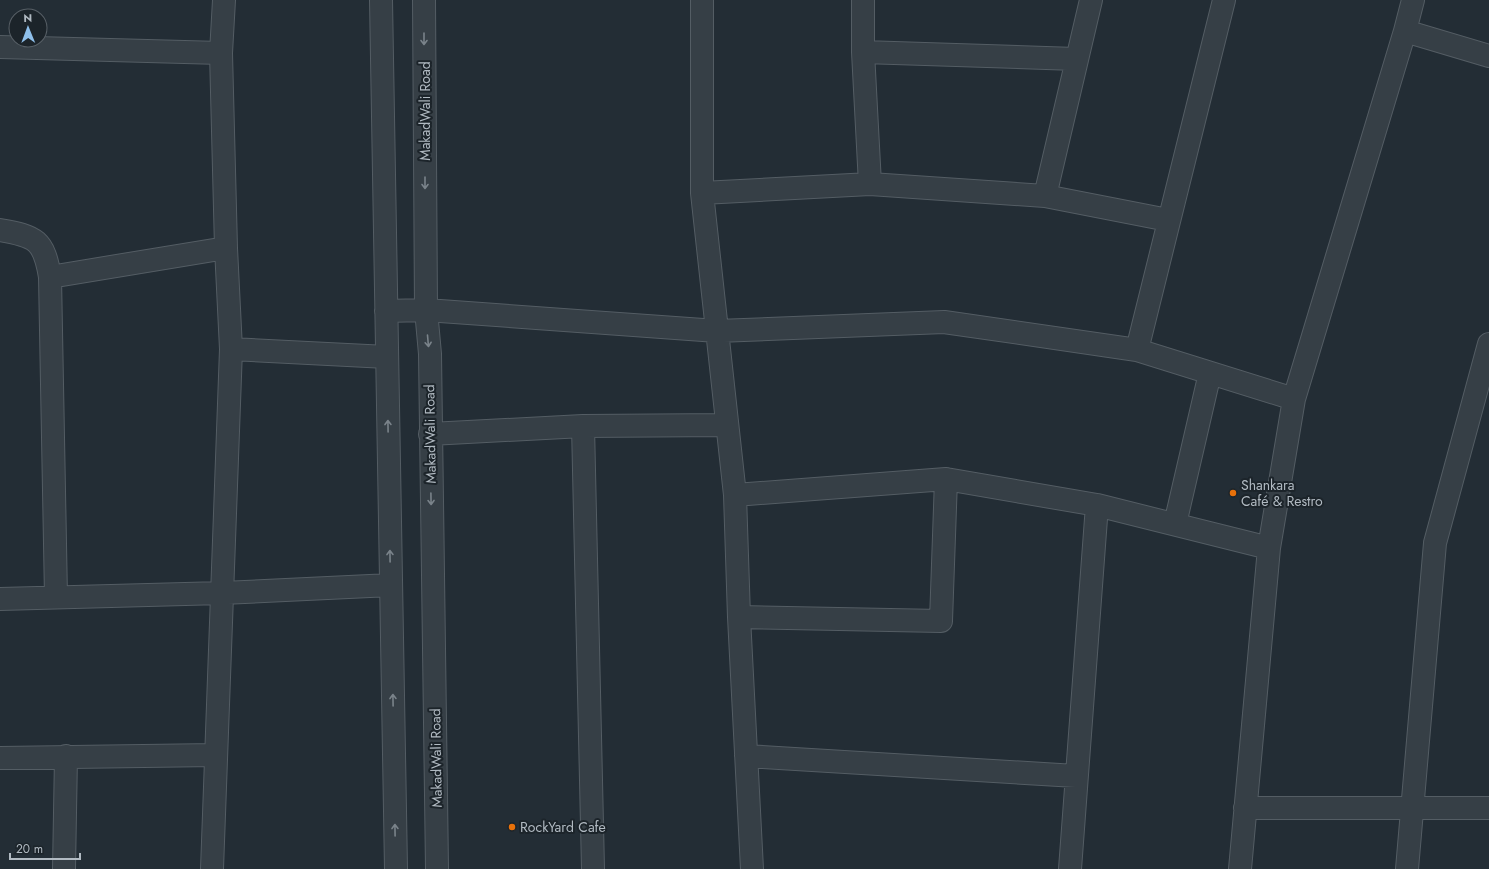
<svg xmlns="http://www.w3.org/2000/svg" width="1489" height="869" viewBox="0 0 1489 869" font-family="Jost,sans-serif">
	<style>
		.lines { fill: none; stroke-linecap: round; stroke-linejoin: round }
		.minor-casing { stroke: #545d64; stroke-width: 24 }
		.minor { stroke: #363f46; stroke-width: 22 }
		.oneway { stroke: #7a838a }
		.food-dot { fill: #e8710a; stroke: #1c242a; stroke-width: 1.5 }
		.labels { text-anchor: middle; stroke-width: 4; stroke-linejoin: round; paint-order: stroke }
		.street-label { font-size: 14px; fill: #b1bac2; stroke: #1c242a }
		.poi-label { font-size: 14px; fill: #b1bac2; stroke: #1c242a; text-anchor: start }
	</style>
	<rect width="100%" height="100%" fill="#232d35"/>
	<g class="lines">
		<g class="minor-casing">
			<path id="minor" d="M 381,0 L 396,869
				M 424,0 L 426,310 L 430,354 L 437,869
				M 702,0 L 702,193 L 735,495 L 739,617 L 752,869
				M 863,0 L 863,52 L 870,184
				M 1405,31 L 1489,56
				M 0,47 L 221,53
				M 863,52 L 1076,59
				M 702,193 L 870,184 L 1045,196 L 1168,220
				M 1045,196 L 1091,0
				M 0,230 C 36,236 44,240 50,277 L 56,597
				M 50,277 L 226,248
				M 386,311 L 426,310 L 717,331 L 944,322 L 1137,350 L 1294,399
				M 231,349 L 387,357
				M 1137,350 L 1224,0
				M 583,426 L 593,869
				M 430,434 L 583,426 L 727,425
				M 735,495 L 946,479 L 1097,505 L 1269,548
				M 1175,524 L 1210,373
				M 0,599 L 222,593 L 391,585
				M 739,617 L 941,621 L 946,479
				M 746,756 L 1076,776
				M 0,758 L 215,755
				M 1245,808 L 1489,808
				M 64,869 L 66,756
				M 212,869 L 231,349 L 226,248 L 221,53 L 224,0
				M 1070,869 L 1097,505
				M 1240,869 L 1269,548 L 1294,399 L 1405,31 L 1413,0
				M 1407,869 L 1435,543 L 1489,344"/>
		</g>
		<use href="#minor" class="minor"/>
	</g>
	<defs><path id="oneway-shaft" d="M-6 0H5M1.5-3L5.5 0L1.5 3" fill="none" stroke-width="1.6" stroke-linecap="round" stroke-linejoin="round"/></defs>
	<g class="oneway">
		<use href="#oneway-shaft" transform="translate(424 39) rotate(90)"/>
		<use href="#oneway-shaft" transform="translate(425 183) rotate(90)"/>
		<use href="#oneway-shaft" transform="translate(428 341) rotate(85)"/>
		<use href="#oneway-shaft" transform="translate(388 426) rotate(-91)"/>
		<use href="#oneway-shaft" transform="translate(431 499) rotate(89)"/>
		<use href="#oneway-shaft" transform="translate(390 556) rotate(-91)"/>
		<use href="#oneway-shaft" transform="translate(393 700) rotate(-91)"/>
		<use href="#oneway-shaft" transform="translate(395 830) rotate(-91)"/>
	</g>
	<g class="food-dot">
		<circle cx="1233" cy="493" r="4"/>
		<circle cx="512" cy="827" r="4"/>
	</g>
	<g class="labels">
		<g class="street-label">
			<text transform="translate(425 111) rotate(-90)" y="5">MakadWali Road</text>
			<text transform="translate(430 434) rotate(-91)" y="5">MakadWali Road</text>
			<text transform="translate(436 758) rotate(-91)" y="5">MakadWali Road</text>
		</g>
		<g class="poi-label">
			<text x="1241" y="490">Shankara<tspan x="1241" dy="16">Café &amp; Restro</tspan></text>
			<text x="520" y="832">RockYard Cafe</text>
		</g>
	</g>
	<g transform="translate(28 28) rotate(359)"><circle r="19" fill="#1c242a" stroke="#586067"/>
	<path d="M0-3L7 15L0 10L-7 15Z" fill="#8ebfea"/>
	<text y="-6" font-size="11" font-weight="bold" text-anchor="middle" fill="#b1bac2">N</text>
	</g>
	<path d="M10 853v6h70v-6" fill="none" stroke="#b1bac2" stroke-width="2"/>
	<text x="16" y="853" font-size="12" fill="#b1bac2" stroke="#1c242a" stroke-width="3" paint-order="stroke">20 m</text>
</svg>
